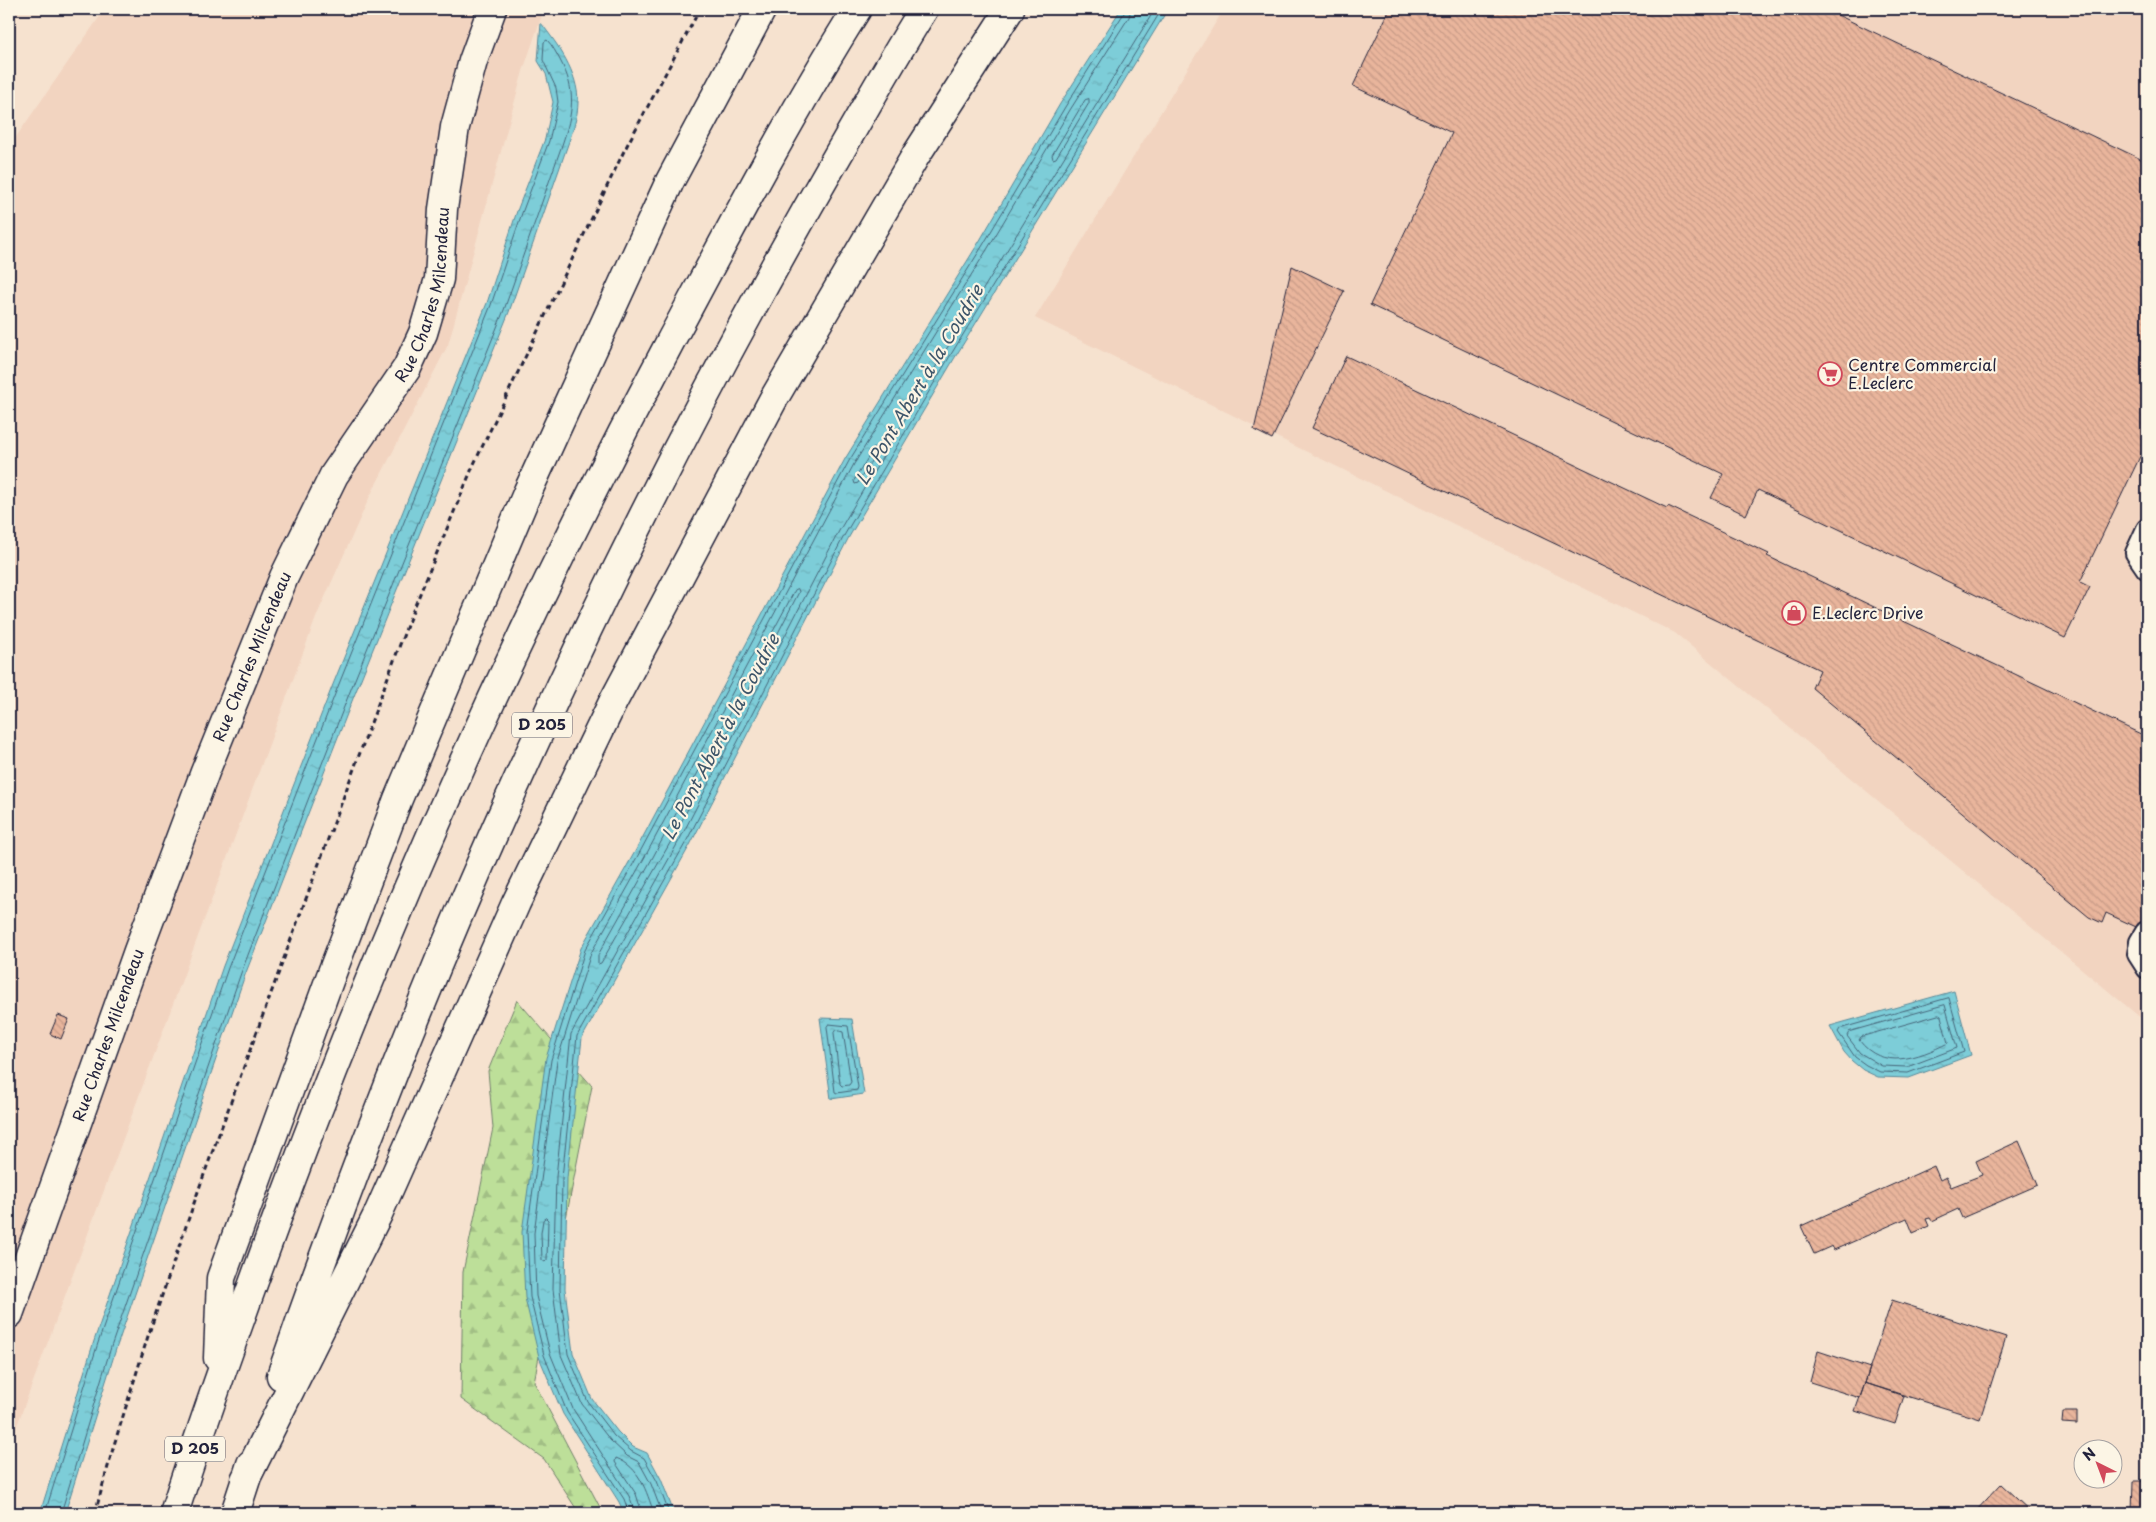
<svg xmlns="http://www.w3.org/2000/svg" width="2156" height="1522" viewBox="0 0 2156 1522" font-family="'Playpen Sans',sans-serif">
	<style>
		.built { fill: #f2d4c0 }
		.forest { fill: url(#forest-firs); stroke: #70806a }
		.water { fill: url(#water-ripples); stroke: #598999 }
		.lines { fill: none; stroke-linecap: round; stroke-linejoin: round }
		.shore { stroke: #46667a; stroke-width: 1 }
		.building { fill: url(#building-back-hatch); stroke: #22223b }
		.service-casing { stroke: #22223b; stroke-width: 24 }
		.minor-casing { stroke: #22223b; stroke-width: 31 }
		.trunk-casing { stroke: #22223b; stroke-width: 31 }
		.path { stroke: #22223b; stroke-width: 3; stroke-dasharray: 5 4; stroke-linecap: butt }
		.service { stroke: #fcf5e5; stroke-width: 20 }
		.minor { stroke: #fcf5e5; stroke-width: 28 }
		.trunk { stroke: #fcf5e5; stroke-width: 28 }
		.labels { text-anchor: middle; stroke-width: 4.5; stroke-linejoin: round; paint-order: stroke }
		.shield { fill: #fcf5e5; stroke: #63616e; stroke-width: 1 }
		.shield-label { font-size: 15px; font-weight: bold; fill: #22223b }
		.street-label { font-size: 16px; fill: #22223b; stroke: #fcf5e5 }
		.poi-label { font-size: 16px; fill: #22223b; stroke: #fcf5e5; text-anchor: start }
		.water-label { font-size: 18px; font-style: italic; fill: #3d556a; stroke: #fcf5e5 }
	</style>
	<defs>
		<pattern id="forest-firs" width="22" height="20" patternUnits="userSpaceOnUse" patternTransform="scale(1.25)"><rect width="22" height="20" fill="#bddf99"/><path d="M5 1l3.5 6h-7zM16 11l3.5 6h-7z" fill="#a2bf85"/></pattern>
		<pattern id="water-ripples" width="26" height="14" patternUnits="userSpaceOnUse" patternTransform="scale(1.25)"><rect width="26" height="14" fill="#7dcdd8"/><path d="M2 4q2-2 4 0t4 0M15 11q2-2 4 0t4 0" fill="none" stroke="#6cb0ba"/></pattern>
		<pattern id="building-back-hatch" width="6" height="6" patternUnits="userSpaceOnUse" patternTransform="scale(1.25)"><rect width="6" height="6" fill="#e9b59c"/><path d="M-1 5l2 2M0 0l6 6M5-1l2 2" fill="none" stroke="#c89b87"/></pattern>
	</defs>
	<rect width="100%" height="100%" fill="#f6e2cf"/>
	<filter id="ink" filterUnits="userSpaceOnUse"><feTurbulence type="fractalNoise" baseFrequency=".02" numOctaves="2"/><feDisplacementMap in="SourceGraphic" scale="10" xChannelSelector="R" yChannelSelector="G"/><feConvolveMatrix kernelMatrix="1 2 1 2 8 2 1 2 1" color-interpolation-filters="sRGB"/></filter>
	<g filter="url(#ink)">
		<path class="built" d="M 105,9 L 544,9 L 523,71 L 448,345 L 370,496 L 317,615 L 9,1447 L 9,147 Z
			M 1224,9 L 2147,9 L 2147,1023 L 1675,633 L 1035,318 Z"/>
		<path class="forest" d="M 517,1000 L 592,1086 L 534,1382 L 603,1513 L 579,1513 L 544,1459 L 461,1399 L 463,1272 L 493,1128 L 488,1071 Z"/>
		<path class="water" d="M 1121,9 L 1168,9 L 954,359 L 849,537 L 690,845 L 582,1038 L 567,1178 L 565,1289 L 573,1353 L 592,1399 L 618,1432 L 633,1447 L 647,1453 L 661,1479 L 674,1513 L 624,1513 L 619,1502 L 563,1414 L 539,1357 L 525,1298 L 522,1232 L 546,1058 L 581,948 L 637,848 L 845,459 L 979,242 L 1060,104 Z
			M 541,23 C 558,45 578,72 578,102 C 578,117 572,133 567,147 L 509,312 L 354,696 L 245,975 L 116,1349 L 65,1513 L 40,1513 L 94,1341 L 223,966 L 332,687 L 487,303 L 517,211 L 545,139 L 553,102 L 546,74 L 538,61 Z
			M 1954,991 L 1971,1055 L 1909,1078 L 1878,1077 L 1863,1070 L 1852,1061 L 1844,1052 L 1830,1026 Z
			M 820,1018 L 852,1019 L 864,1094 L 831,1099 Z"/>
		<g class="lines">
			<path class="shore" d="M 1089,99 L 1089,103 L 1056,158 L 1053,159 L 1052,155 L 1085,100 Z
				M 875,447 L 877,451 L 858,483 L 855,484 L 854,481 Z
				M 798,589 L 799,592 L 674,836 L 601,963 L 598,964 L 598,955 L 653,857 L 795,590 Z
				M 1949,998 L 1964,1052 L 1908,1073 L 1880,1072 L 1866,1065 L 1855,1057 L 1838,1032 L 1840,1029 Z
				M 1945,1005 L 1957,1048 L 1907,1067 L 1882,1066 L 1860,1053 L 1847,1036 L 1849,1032 Z
				M 1939,1015 L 1941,1016 L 1948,1043 C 1918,1058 1882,1071 1859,1040 L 1861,1037 Z
				M 829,1024 L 848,1026 L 858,1087 L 857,1090 L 837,1093 L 835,1092 L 827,1027 Z
				M 836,1030 L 843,1032 L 851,1082 L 849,1085 L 842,1086 L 840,1084 L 834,1033 Z
				M 546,1218 L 548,1220 L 547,1260 L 545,1262 L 542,1260 L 541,1233 L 543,1220 Z
				M 45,1513 L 98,1343 L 228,968 L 337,689 L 491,305 L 522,213 L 549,141 L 558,102 L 556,88 L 543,60 L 544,42 L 547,40 C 553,46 556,53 560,60 C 577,92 573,112 562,145 L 504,310 L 349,694 L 241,973 L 111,1347 L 61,1513
				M 629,1513 L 624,1499 L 567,1412 L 544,1355 L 530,1297 L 527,1232 L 551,1060 L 585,950 L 641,850 L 849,461 L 983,245 L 1065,107 L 1124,13 L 1125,9
				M 635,1513 L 629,1496 L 573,1409 L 550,1353 L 536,1296 L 534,1233 L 557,1061 L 591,953 L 647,853 L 854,464 L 988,248 L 1070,110 L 1129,17 L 1131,9
				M 642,1513 L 636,1494 L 615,1462 L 616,1458 C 640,1467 646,1491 654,1513
				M 662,1513 L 651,1484 L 639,1462 L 627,1456 L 610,1440 L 582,1404 L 561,1355 L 553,1289 L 556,1177 L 571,1034 L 680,839 L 839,531 L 944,353 L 1155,9
				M 669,1513 L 657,1481 L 644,1458 L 631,1451 L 614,1436 L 588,1402 L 568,1354 L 560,1289 L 562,1178 L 577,1036 L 686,842 L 845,534 L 950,356 L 1162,9"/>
		</g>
		<path class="building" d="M 1390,9 L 1825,9 L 2147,162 L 2147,442 L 2080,582 L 2090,587 L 2065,638 L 1758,490 L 1746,515 L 1711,498 L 1723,474 L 1370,305 L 1452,133 L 1353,86 Z
			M 1292,266 L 1344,291 L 1272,439 L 1254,430 Z
			M 1346,356 L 1667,508 L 1668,506 L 1769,554 L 1767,556 L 2147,737 L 2147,932 L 2106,913 L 2102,923 L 2089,917 L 1812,688 L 1820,670 L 1312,428 Z
			M 58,1015 L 69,1019 L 61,1039 L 50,1034 Z
			M 2019,1141 L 2038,1185 L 1962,1218 L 1958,1209 L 1932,1221 L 1930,1218 L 1926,1219 L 1929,1226 L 1913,1233 L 1907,1218 L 1834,1250 L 1832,1246 L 1814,1254 L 1801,1226 L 1934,1166 L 1940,1180 L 1946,1177 L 1951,1187 L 1982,1175 L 1976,1161 Z
			M 1892,1300 L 2006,1337 L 1980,1419 L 1865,1383 Z
			M 1818,1351 L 1870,1368 L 1860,1398 L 1810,1382 Z
			M 1865,1383 L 1904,1396 L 1895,1424 L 1855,1411 Z
			M 2063,1412 L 2077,1412 L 2077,1424 L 2062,1423 Z
			M 2133,1481 L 2147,1481 L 2147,1513 L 2132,1513 Z
			M 2001,1484 L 2032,1513 L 1974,1513 Z"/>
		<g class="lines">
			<g class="service-casing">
				<path id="service" d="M 2147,529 L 2136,553 L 2147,569
					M 2146,932 L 2140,942 L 2138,954 L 2147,968"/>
			</g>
			<g class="minor-casing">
				<g id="minor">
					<path id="s1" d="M 9,1314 L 138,951 L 205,772 L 284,577 L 334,475 L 407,368 L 423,333 L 439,279 L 443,209 L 455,127 L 473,61 L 492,9"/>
				</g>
			</g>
			<g class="trunk-casing">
				<path id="trunk" d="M 218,1358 L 221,1278 L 330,978 L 398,799 L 528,491 L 670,181 L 762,9
					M 281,1376 C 428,951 614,542 839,153 C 867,105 894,56 924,9
					M 245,1480 L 378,1214 L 516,903 L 613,702 L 773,400 L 916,155 L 1010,9
					M 174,1513 C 200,1431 229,1350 258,1270 C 373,951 510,641 670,342 C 730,230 789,117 857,9
					M 235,1513 L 251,1464"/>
			</g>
			<path class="path" d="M 95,1513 L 114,1445 L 149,1333 L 202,1180 L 409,620 L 473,466 L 624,151 L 700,9"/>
			<use href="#service" class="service"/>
			<use href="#minor" class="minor"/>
			<use href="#trunk" class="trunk"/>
		</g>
	</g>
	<defs>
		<g id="supermarket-ring" transform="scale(1.25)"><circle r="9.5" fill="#fcf5e5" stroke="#d1495b" stroke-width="1.5"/><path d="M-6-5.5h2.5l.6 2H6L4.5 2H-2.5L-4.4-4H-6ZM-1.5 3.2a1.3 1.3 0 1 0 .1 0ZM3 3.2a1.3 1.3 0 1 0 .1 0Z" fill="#d1495b"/></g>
		<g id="shop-ring" transform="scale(1.25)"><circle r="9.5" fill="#fcf5e5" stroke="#d1495b" stroke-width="1.5"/><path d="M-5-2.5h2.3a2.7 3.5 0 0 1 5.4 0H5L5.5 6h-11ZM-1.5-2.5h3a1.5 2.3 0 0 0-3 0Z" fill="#d1495b"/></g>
	</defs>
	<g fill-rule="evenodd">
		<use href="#supermarket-ring" x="1830" y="374"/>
		<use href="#shop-ring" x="1794" y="613"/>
	</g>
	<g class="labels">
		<g class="shield">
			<rect x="512" y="712.5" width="60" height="25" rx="4"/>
			<rect x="165" y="1436.5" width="60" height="25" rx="4"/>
		</g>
		<g class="shield-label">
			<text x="542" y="730">D 205</text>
			<text x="195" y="1454">D 205</text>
		</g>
		<g class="street-label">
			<text dy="6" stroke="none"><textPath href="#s1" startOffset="1106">Rue Charles Milcendeau</textPath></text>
			<text dy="6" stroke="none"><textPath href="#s1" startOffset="701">Rue Charles Milcendeau</textPath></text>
			<text dy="6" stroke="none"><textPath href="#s1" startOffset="296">Rue Charles Milcendeau</textPath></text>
		</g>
		<g class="poi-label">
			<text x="1848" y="371">Centre Commercial<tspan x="1848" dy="18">E.Leclerc</tspan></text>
			<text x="1812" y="619">E.Leclerc Drive</text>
		</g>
		<g class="water-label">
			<text transform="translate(920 385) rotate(-59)" y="6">Le Pont Abert à la Coudrie</text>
			<text transform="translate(721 737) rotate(-62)" y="6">Le Pont Abert à la Coudrie</text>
		</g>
	</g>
	<rect width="2156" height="1522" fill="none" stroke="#fcf5e5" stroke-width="30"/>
	<rect x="15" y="15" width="2126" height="1492" fill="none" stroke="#22223b" stroke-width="2" filter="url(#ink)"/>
	<g transform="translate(2098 1464) rotate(318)"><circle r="24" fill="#fcf5e5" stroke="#a5a1a1"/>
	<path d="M0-4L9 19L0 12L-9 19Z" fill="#d1495b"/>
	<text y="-8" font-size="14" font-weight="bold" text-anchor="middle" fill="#22223b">N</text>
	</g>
</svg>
